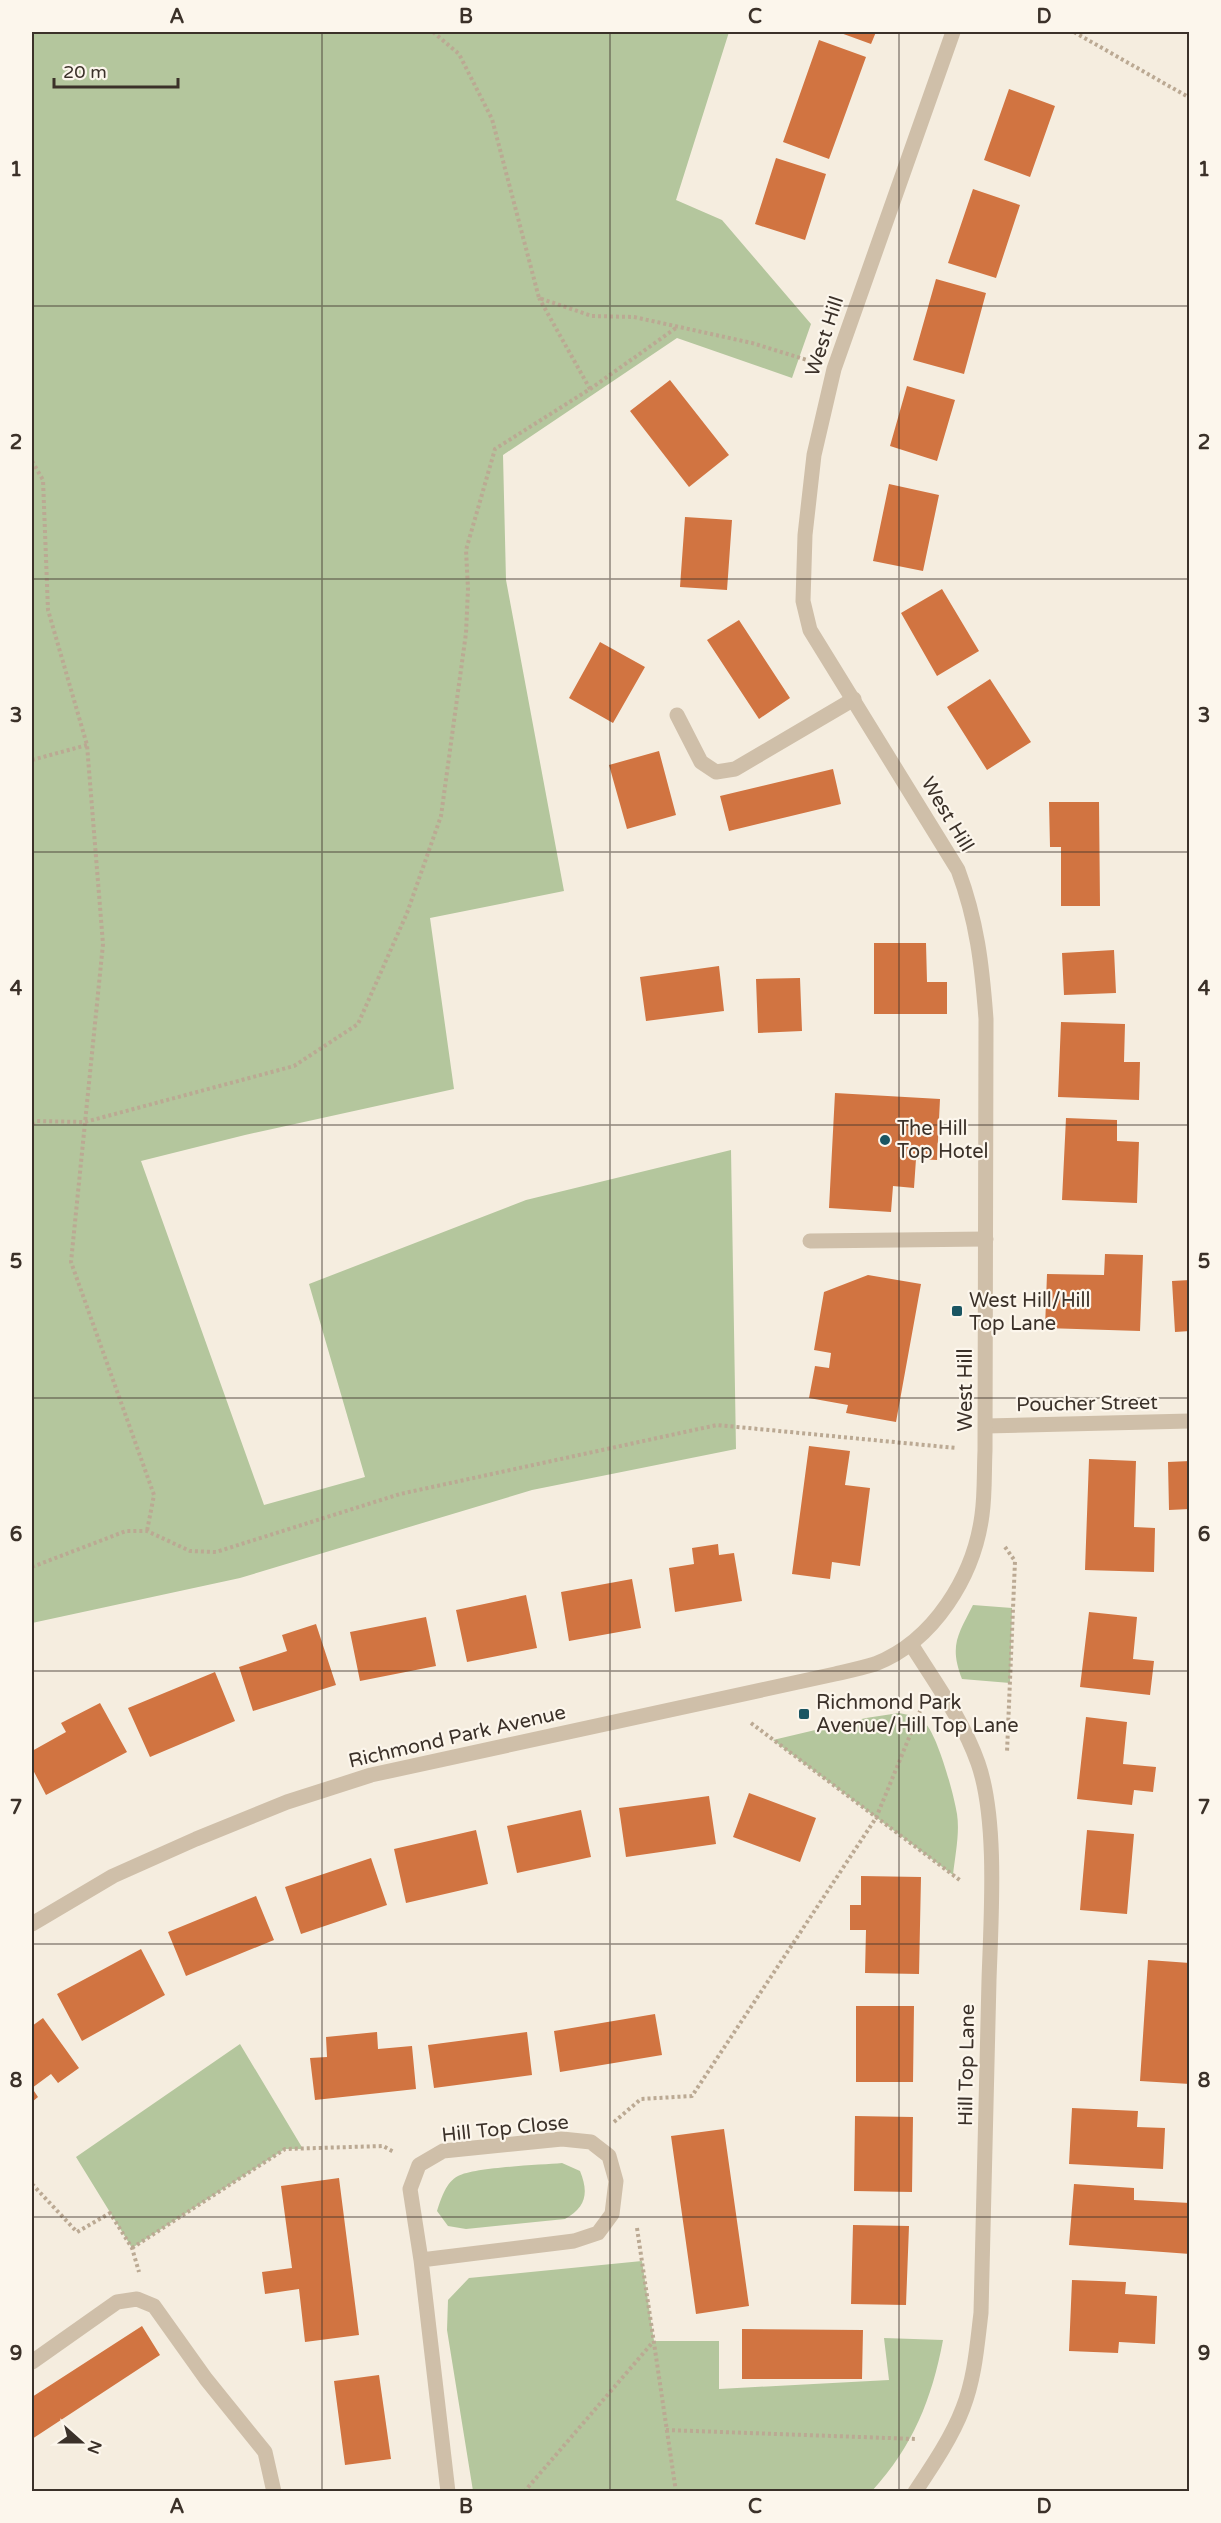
<svg xmlns="http://www.w3.org/2000/svg" width="1221" height="2523" viewBox="0 0 1221 2523" font-family="'Varela Round',sans-serif">
	<style>
		.green { fill: #b4c69d }
		.building { fill: #d17441 }
		.lines { fill: none; stroke-linecap: round; stroke-linejoin: round }
		.path { stroke: #bba993; stroke-width: 4; stroke-dasharray: 3 3; stroke-linecap: butt }
		.service { stroke: #cfbfa9; stroke-width: 15 }
		.minor { stroke: #cfbfa9; stroke-width: 15 }
		.tertiary { stroke: #cfbfa9; stroke-width: 15 }
		.grid { fill: none; stroke: #3b3129; stroke-width: 1.5; stroke-opacity: 0.55 }
		.poi-dot { fill: #1a5562; stroke: #fcf6ec; stroke-width: 2 }
		.labels { text-anchor: middle; stroke-width: 4.5; stroke-linejoin: round; paint-order: stroke }
		.street-label { font-size: 20px; fill: #3b3129; stroke: #fcf6ec }
		.poi-label { font-size: 20px; fill: #3b3129; stroke: #fcf6ec; text-anchor: start }
		.neatline { fill: none; stroke: #3b3129; stroke-width: 2 }
		.grid-label { font-size: 20px; text-anchor: middle; font-weight: bold; fill: #3b3129 }
	</style>
	<rect width="100%" height="100%" fill="#f5eddf"/>
	<path class="green" d="M 32,32 L 729,32 L 676,200 L 722,220 L 811,324 L 792,378 L 677,338 L 503,455 L 506,580 L 564,891 L 430,918 L 454,1089 L 245,1135 L 141,1161 L 264,1505 L 365,1477 L 309,1284 L 526,1200 L 731,1150 L 736,1449 L 532,1490 L 240,1578 L 32,1623 Z
		M 973,1605 L 1012,1608 L 1010,1683 L 962,1679 C 949,1645 958,1635 973,1605 Z
		M 899,1713 C 909,1715 918,1716 925,1723 C 938,1736 954,1795 957,1814 C 960,1833 955,1856 953,1875 L 773,1740 L 866,1718 Z
		M 240,2044 L 303,2149 L 285,2149 L 132,2248 L 76,2157 Z
		M 562,2163 L 580,2171 C 589,2193 586,2207 565,2219 L 466,2229 L 448,2226 L 437,2211 C 441,2199 446,2182 458,2176 C 475,2167 540,2165 562,2163 Z
		M 642,2261 L 654,2341 L 719,2341 L 719,2389 L 889,2380 L 884,2338 L 943,2340 C 932,2399 913,2446 872,2491 L 473,2491 L 447,2330 L 448,2300 L 469,2278 Z"/>
	<path class="building" d="M 838,32 L 876,32 L 871,44 Z
		M 819,40 L 866,57 L 829,159 L 783,142 Z
		M 1009,89 L 1055,106 L 1030,177 L 984,160 Z
		M 776,158 L 826,174 L 805,240 L 755,224 Z
		M 973,189 L 1020,205 L 996,278 L 948,263 Z
		M 936,279 L 986,293 L 964,374 L 913,360 Z
		M 670,380 L 729,455 L 689,487 L 630,411 Z
		M 907,386 L 955,400 L 937,461 L 890,446 Z
		M 889,484 L 939,495 L 923,571 L 873,561 Z
		M 685,517 L 732,520 L 727,590 L 680,587 Z
		M 942,589 L 979,651 L 937,676 L 901,613 Z
		M 739,620 L 790,698 L 759,719 L 707,640 Z
		M 600,642 L 645,667 L 613,723 L 569,698 Z
		M 990,679 L 1031,742 L 987,770 L 947,707 Z
		M 659,751 L 676,815 L 627,829 L 609,765 Z
		M 833,769 L 841,804 L 729,831 L 720,796 Z
		M 1049,802 L 1099,802 L 1100,906 L 1061,906 L 1061,847 L 1050,847 Z
		M 874,943 L 926,943 L 927,982 L 947,982 L 947,1014 L 874,1014 Z
		M 1114,950 L 1116,993 L 1064,995 L 1062,953 Z
		M 719,966 L 724,1011 L 646,1021 L 640,977 Z
		M 800,978 L 802,1031 L 758,1033 L 756,979 Z
		M 1061,1022 L 1125,1024 L 1124,1062 L 1140,1062 L 1139,1100 L 1058,1097 Z
		M 835,1093 L 940,1099 L 937,1160 L 916,1159 L 914,1188 L 893,1186 L 891,1212 L 829,1208 Z
		M 1066,1118 L 1117,1120 L 1117,1141 L 1139,1142 L 1137,1203 L 1062,1200 Z
		M 1105,1254 L 1143,1255 L 1140,1331 L 1045,1328 L 1047,1274 L 1104,1275 Z
		M 868,1275 L 921,1284 L 896,1422 L 846,1413 L 848,1405 L 809,1398 L 815,1366 L 829,1368 L 831,1353 L 814,1350 L 824,1292 Z
		M 1190,1280 L 1190,1331 L 1175,1332 L 1172,1281 Z
		M 809,1446 L 850,1451 L 845,1485 L 870,1488 L 860,1566 L 832,1562 L 830,1579 L 792,1574 Z
		M 1089,1459 L 1136,1461 L 1134,1527 L 1155,1528 L 1154,1572 L 1085,1570 Z
		M 1190,1461 L 1190,1509 L 1169,1510 L 1168,1462 Z
		M 718,1544 L 719,1555 L 734,1553 L 742,1601 L 675,1612 L 669,1568 L 694,1564 L 692,1548 Z
		M 632,1579 L 641,1628 L 569,1641 L 561,1592 Z
		M 526,1595 L 537,1648 L 467,1662 L 456,1610 Z
		M 1089,1612 L 1137,1617 L 1133,1659 L 1154,1661 L 1150,1695 L 1080,1687 Z
		M 426,1617 L 436,1666 L 360,1681 L 350,1632 Z
		M 316,1624 L 336,1685 L 253,1711 L 239,1667 L 287,1651 L 282,1635 Z
		M 215,1672 L 235,1721 L 150,1757 L 128,1708 Z
		M 100,1703 L 127,1752 L 46,1795 L 32,1768 L 32,1751 L 66,1732 L 61,1723 Z
		M 1086,1717 L 1127,1722 L 1123,1764 L 1156,1767 L 1153,1792 L 1134,1790 L 1132,1805 L 1077,1799 Z
		M 749,1793 L 816,1818 L 800,1862 L 733,1837 Z
		M 709,1796 L 716,1844 L 626,1857 L 619,1808 Z
		M 581,1810 L 591,1857 L 517,1873 L 507,1826 Z
		M 476,1830 L 488,1884 L 406,1903 L 394,1849 Z
		M 1087,1830 L 1134,1834 L 1127,1914 L 1080,1910 Z
		M 371,1858 L 387,1905 L 301,1934 L 285,1887 Z
		M 861,1876 L 921,1877 L 919,1974 L 865,1973 L 866,1930 L 850,1930 L 850,1905 L 861,1905 Z
		M 256,1896 L 274,1940 L 186,1976 L 168,1932 Z
		M 141,1949 L 165,1995 L 82,2041 L 57,1994 Z
		M 1148,1960 L 1190,1963 L 1190,2084 L 1140,2081 Z
		M 856,2006 L 914,2006 L 913,2082 L 856,2082 Z
		M 655,2014 L 662,2055 L 560,2072 L 554,2031 Z
		M 43,2018 L 79,2068 L 58,2083 L 51,2074 L 32,2088 L 38,2097 L 32,2102 L 32,2026 Z
		M 377,2032 L 378,2049 L 412,2046 L 416,2089 L 315,2100 L 310,2058 L 327,2057 L 326,2037 Z
		M 527,2032 L 532,2075 L 434,2088 L 428,2045 Z
		M 1072,2108 L 1138,2111 L 1137,2127 L 1165,2128 L 1163,2169 L 1069,2164 Z
		M 855,2116 L 913,2117 L 912,2192 L 854,2191 Z
		M 724,2129 L 749,2306 L 696,2314 L 671,2136 Z
		M 339,2178 L 359,2335 L 305,2342 L 299,2289 L 265,2294 L 262,2272 L 292,2268 L 281,2186 Z
		M 1074,2184 L 1134,2188 L 1134,2200 L 1190,2203 L 1190,2254 L 1069,2245 Z
		M 853,2225 L 909,2226 L 906,2305 L 851,2304 Z
		M 1072,2280 L 1126,2282 L 1125,2294 L 1157,2296 L 1155,2344 L 1119,2342 L 1118,2353 L 1069,2351 Z
		M 142,2326 L 160,2355 L 32,2439 L 32,2397 Z
		M 742,2329 L 863,2330 L 862,2379 L 742,2379 Z
		M 379,2375 L 391,2459 L 345,2465 L 334,2381 Z"/>
	<g class="lines">
		<path class="path" d="M 433,32 L 459,54 L 492,119 L 539,298 L 592,316 L 634,317 L 752,343 L 807,360
			M 1074,32 L 1190,98
			M 590,389 L 676,328
			M 32,461 L 43,480 L 48,610 L 87,745 L 103,944 L 71,1262 L 154,1495 L 147,1531
			M 32,760 L 87,745
			M 32,1124 L 37,1121 L 85,1122 L 294,1066 L 358,1024 L 407,913 L 441,816 L 466,633 L 468,589 L 466,550 L 495,449 L 590,389 L 539,298
			M 1005,1547 L 1015,1561 L 1007,1752
			M 32,1567 L 126,1531 L 147,1531 L 190,1551 L 216,1552 L 400,1494 L 717,1425 L 956,1448
			M 751,1723 L 961,1881
			M 614,2122 L 641,2099 L 692,2096 L 876,1818 L 920,1711
			M 32,2184 L 77,2232 L 110,2213 L 132,2248 L 139,2272
			M 637,2228 L 676,2492
			M 132,2248 L 285,2149 L 383,2146 L 394,2152
			M 666,2430 L 916,2439
			M 524,2492 L 653,2342"/>
		<path class="service" d="M 677,715 L 701,762 L 716,772 L 735,769 L 854,699
			M 810,1241 L 986,1239
			M 32,2362 L 117,2302 L 137,2299 L 154,2306 L 206,2379 L 265,2452 L 274,2492"/>
		<path class="minor" d="M 986,1426 L 1190,1421
			M 911,1644 C 934,1681 963,1720 978,1763 C 998,1820 991,1918 989,1980 C 986,2091 983,2202 981,2313 C 977,2345 975,2377 963,2408 C 952,2437 933,2465 915,2492
			M 421,2260 L 574,2241 L 598,2233 L 612,2214 L 616,2181 L 609,2156 L 591,2142 L 562,2139 L 443,2151 L 419,2165 L 410,2189 L 421,2260 L 448,2492"/>
		<path class="tertiary" d="M 32,1924 L 113,1876 L 196,1839 L 287,1802 L 371,1775 L 835,1674 C 848,1671 862,1668 875,1664 C 934,1641 974,1576 982,1515 C 985,1494 984,1472 985,1451 L 986,1019 C 982,965 977,921 958,870 L 810,630 L 803,601 L 805,535 L 814,455 L 834,369 L 953,32"/>
	</g>
	<path class="grid" d="M 322,32 L 322,2492M 610,32 L 610,2492M 899,32 L 899,2492M 32,306 L 1190,306M 32,579 L 1190,579M 32,852 L 1190,852M 32,1125 L 1190,1125M 32,1398 L 1190,1398M 32,1671 L 1190,1671M 32,1944 L 1190,1944M 32,2217 L 1190,2217"/>
	<g class="poi-dot">
		<circle cx="885" cy="1140" r="6"/>
		<rect x="951" y="1305" width="12" height="12" rx="3"/>
		<rect x="798" y="1708" width="12" height="12" rx="3"/>
	</g>
	<g class="labels">
		<g class="street-label">
			<text transform="translate(824 336) rotate(-72)" y="7">West Hill</text>
			<text transform="translate(948 814) rotate(59)" y="7">West Hill</text>
			<text transform="translate(965 1390) rotate(-90)" y="7">West Hill</text>
			<text transform="translate(1087 1403) rotate(-1)" y="7">Poucher Street</text>
			<text transform="translate(457 1736) rotate(-13)" y="7">Richmond Park Avenue</text>
			<text transform="translate(966 2065) rotate(-89)" y="7">Hill Top Lane</text>
			<text transform="translate(505 2128) rotate(-6)" y="7">Hill Top Close</text>
		</g>
		<g class="poi-label">
			<text x="897" y="1135">The Hill<tspan x="897" dy="23">Top Hotel</tspan></text>
			<text x="969" y="1307">West Hill/Hill<tspan x="969" dy="23">Top Lane</tspan></text>
			<text x="816" y="1709">Richmond Park<tspan x="816" dy="23">Avenue/Hill Top Lane</tspan></text>
		</g>
	</g>
	<rect width="1221" height="2523" fill="none" stroke="#fcf6ec" stroke-width="66"/>
	<g transform="translate(81 2442) rotate(111)" stroke="#fcf6ec" stroke-width="4.5" paint-order="stroke">
	<path d="M0-4.5L10 22L0 15L-10 22Z" fill="#3b3129"/>
	<text y="-9" font-size="16" font-weight="bold" text-anchor="middle" fill="#3b3129">N</text>
	</g>
	<path d="M54 78v9h124v-9" fill="none" stroke="#3b3129" stroke-width="3"/>
	<text x="63" y="78" font-size="18" fill="#3b3129" stroke="#fcf6ec" stroke-width="4.5" paint-order="stroke">20 m</text>
	<rect x="33" y="33" width="1155" height="2457" class="neatline"/>
	<g class="grid-label">
		<text x="177" y="23">A</text>
		<text x="466" y="23">B</text>
		<text x="755" y="23">C</text>
		<text x="1044" y="23">D</text>
		<text x="16" y="176">1</text>
		<text x="1204" y="176">1</text>
		<text x="16" y="449">2</text>
		<text x="1204" y="449">2</text>
		<text x="16" y="722">3</text>
		<text x="1204" y="722">3</text>
		<text x="16" y="995">4</text>
		<text x="1204" y="995">4</text>
		<text x="16" y="1268">5</text>
		<text x="1204" y="1268">5</text>
		<text x="16" y="1541">6</text>
		<text x="1204" y="1541">6</text>
		<text x="16" y="1814">7</text>
		<text x="1204" y="1814">7</text>
		<text x="16" y="2087">8</text>
		<text x="1204" y="2087">8</text>
		<text x="16" y="2360">9</text>
		<text x="1204" y="2360">9</text>
		<text x="177" y="2513">A</text>
		<text x="466" y="2513">B</text>
		<text x="755" y="2513">C</text>
		<text x="1044" y="2513">D</text>
	</g>
</svg>
